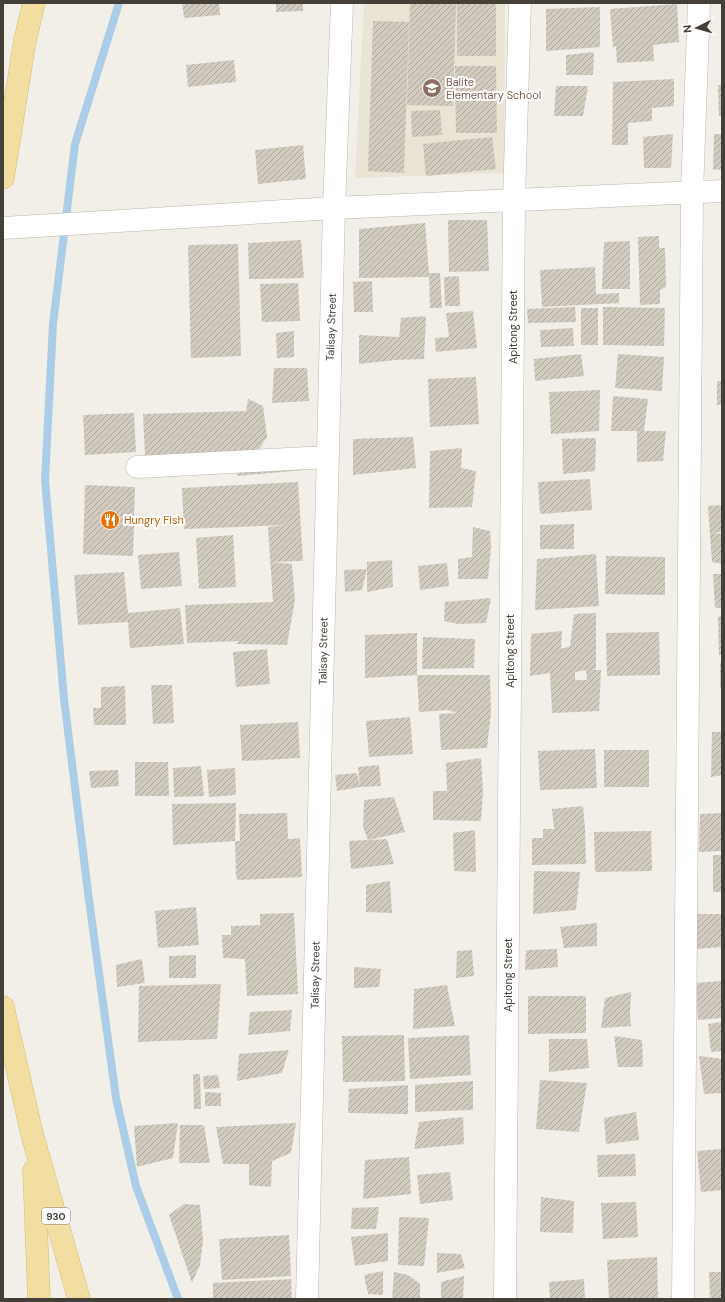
<svg xmlns="http://www.w3.org/2000/svg" width="725" height="1302" viewBox="0 0 725 1302" font-family="'DM Sans',sans-serif">
	<style>
		.education { fill: #e9e4d3 }
		.lines { fill: none; stroke-linecap: round; stroke-linejoin: round }
		.stream { stroke: #abcde7; stroke-width: 8 }
		.building { fill: url(#building-hatch); fill-rule: evenodd }
		.minor-casing { stroke: #bcb7ac; stroke-width: 23 }
		.tertiary-casing { stroke: #bcb7ac; stroke-width: 23 }
		.primary-casing { stroke: #d5bb73; stroke-width: 23 }
		.minor { stroke: #fff; stroke-width: 22 }
		.tertiary { stroke: #fff; stroke-width: 22 }
		.primary { stroke: #f2dea1; stroke-width: 22 }
		.labels { text-anchor: middle; stroke-width: 4; stroke-linejoin: round; paint-order: stroke }
		.shield { fill: #fff; stroke: #7c7973; stroke-width: 1 }
		.shield-label { font-size: 10px; font-weight: bold; fill: #444037 }
		.education-label { font-size: 11px; fill: #785e54; stroke: #fff; text-anchor: start }
		.street-label { font-size: 11px; fill: #444037; stroke: #fff }
		.food-label { font-size: 11px; fill: #c56008; stroke: #fff; text-anchor: start }
	</style>
	<defs>
		<pattern id="building-hatch" width="6" height="6" patternUnits="userSpaceOnUse"><rect width="6" height="6" fill="#d2cbbf"/><path d="M-1 1l2-2M0 6l6-6M5 7l2-2" fill="none" stroke="#aca69c"/></pattern>
	</defs>
	<rect width="100%" height="100%" fill="#f2efe8"/>
	<path class="education" d="M 364,3 L 505,3 L 504,173 L 355,178 Z"/>
	<g class="lines">
		<path class="stream" d="M 119,3 L 75,144 L 53,324 L 45,480 L 64,699 L 89,900 L 116,1098 L 136,1186 L 178,1299"/>
	</g>
	<path class="building" d="M 182,3 L 219,3 L 220,15 L 184,18 Z
		M 276,3 L 303,3 L 303,11 L 276,12 Z
		M 410,3 L 456,3 L 453,106 L 407,105 Z
		M 457,3 L 496,3 L 496,56 L 457,56 Z
		M 677,4 L 679,42 L 653,45 L 654,61 L 617,63 L 616,46 L 613,47 L 610,9 Z
		M 600,7 L 600,47 L 546,51 L 546,9 Z
		M 373,21 L 409,22 L 404,173 L 368,171 Z
		M 594,52 L 593,75 L 566,75 L 566,55 Z
		M 234,60 L 236,82 L 188,87 L 186,65 Z
		M 455,66 L 496,66 L 497,133 L 456,133 Z
		M 674,79 L 674,106 L 652,108 L 652,121 L 628,123 L 628,145 L 612,145 L 613,82 Z
		M 718,85 L 722,85 L 722,116 L 719,116 Z
		M 556,86 L 588,86 L 583,116 L 554,116 Z
		M 440,110 L 442,135 L 412,137 L 411,111 Z
		M 673,134 L 671,168 L 644,168 L 643,137 Z
		M 714,134 L 722,134 L 722,169 L 713,170 Z
		M 492,137 L 496,169 L 426,176 L 423,144 Z
		M 303,145 L 306,179 L 258,184 L 255,150 Z
		M 448,220 L 487,220 L 489,271 L 449,272 Z
		M 425,223 L 429,273 L 440,273 L 442,308 L 430,308 L 429,277 L 359,278 L 359,229 Z
		M 659,236 L 659,248 L 665,248 L 666,287 L 660,290 L 660,304 L 640,305 L 638,237 Z
		M 301,240 L 304,278 L 249,279 L 248,243 Z
		M 630,241 L 630,289 L 602,289 L 604,242 Z
		M 238,244 L 241,356 L 191,358 L 188,245 Z
		M 595,267 L 596,294 L 619,293 L 619,303 L 542,307 L 540,270 Z
		M 459,276 L 460,306 L 445,306 L 444,277 Z
		M 372,281 L 373,312 L 354,312 L 353,282 Z
		M 298,283 L 300,321 L 262,322 L 260,284 Z
		M 575,307 L 576,322 L 528,323 L 527,309 Z
		M 603,307 L 665,308 L 664,346 L 603,345 Z
		M 581,308 L 598,308 L 598,345 L 581,345 Z
		M 473,311 L 477,348 L 436,352 L 435,338 L 449,337 L 446,313 Z
		M 426,316 L 424,359 L 396,360 L 359,364 L 359,335 L 399,337 L 401,318 Z
		M 573,328 L 574,346 L 541,347 L 540,330 Z
		M 294,331 L 294,357 L 277,358 L 276,333 Z
		M 581,354 L 584,376 L 535,381 L 534,359 Z
		M 618,354 L 664,357 L 662,391 L 615,388 Z
		M 274,368 L 307,368 L 309,401 L 272,403 Z
		M 476,377 L 479,424 L 430,427 L 428,379 Z
		M 717,381 L 722,381 L 722,404 L 717,405 Z
		M 600,390 L 599,431 L 551,434 L 549,392 Z
		M 613,396 L 648,399 L 644,431 L 666,431 L 663,461 L 637,462 L 637,431 L 611,431 Z
		M 248,399 L 263,406 L 267,437 L 258,451 L 304,448 L 305,470 L 237,476 L 235,457 L 145,456 L 143,414 L 246,411 Z
		M 134,413 L 136,452 L 85,455 L 83,415 Z
		M 413,437 L 416,468 L 353,475 L 353,439 Z
		M 596,438 L 595,471 L 563,474 L 562,439 Z
		M 462,448 L 461,468 L 476,471 L 472,507 L 429,508 L 430,451 Z
		M 590,479 L 592,510 L 540,514 L 538,482 Z
		M 298,482 L 303,561 L 271,562 L 292,564 L 295,600 L 287,645 L 236,644 L 239,641 L 187,643 L 185,605 L 273,602 L 268,527 L 286,525 L 184,529 L 182,488 Z
		M 85,485 L 135,487 L 133,556 L 83,554 Z
		M 722,505 L 722,532 L 712,533 L 722,534 L 722,564 L 712,562 L 708,506 Z
		M 574,524 L 574,549 L 540,549 L 540,525 Z
		M 473,527 L 490,531 L 491,547 L 488,579 L 458,579 L 458,559 L 472,557 Z
		M 233,535 L 236,587 L 199,589 L 196,538 Z
		M 179,552 L 182,586 L 141,589 L 138,555 Z
		M 596,554 L 599,606 L 535,610 L 537,559 Z
		M 606,556 L 665,557 L 665,595 L 605,594 Z
		M 392,560 L 393,587 L 367,592 L 367,562 Z
		M 447,563 L 449,586 L 420,590 L 418,566 Z
		M 367,569 L 362,590 L 345,592 L 344,570 Z
		M 124,572 L 128,613 L 180,608 L 184,644 L 130,648 L 128,622 L 78,625 L 74,575 Z
		M 713,574 L 722,574 L 722,608 L 715,608 Z
		M 491,598 L 486,623 L 458,624 L 444,621 L 445,602 Z
		M 596,613 L 596,669 L 592,670 L 601,670 L 599,711 L 552,713 L 550,673 L 530,676 L 531,634 L 562,631 L 561,649 L 570,646 L 574,614 ZM 586,670 L 587,680 L 575,680 L 575,672 Z
		M 722,616 L 722,654 L 719,655 L 718,617 Z
		M 659,632 L 660,675 L 607,676 L 606,633 Z
		M 417,633 L 417,675 L 490,675 L 491,712 L 487,748 L 441,750 L 439,714 L 457,713 L 448,710 L 419,712 L 417,675 L 365,678 L 365,635 Z
		M 423,637 L 475,639 L 474,668 L 422,669 Z
		M 267,649 L 270,684 L 236,687 L 233,652 Z
		M 720,663 L 722,663 L 722,688 L 720,688 Z
		M 151,685 L 172,685 L 174,723 L 153,724 Z
		M 125,686 L 126,725 L 94,725 L 93,708 L 101,708 L 101,687 Z
		M 410,717 L 413,754 L 369,757 L 366,721 Z
		M 298,722 L 300,758 L 242,761 L 240,725 Z
		M 712,732 L 722,732 L 722,775 L 711,777 Z
		M 595,749 L 597,788 L 540,790 L 538,751 Z
		M 604,750 L 649,750 L 649,787 L 604,787 Z
		M 481,758 L 483,791 L 481,821 L 433,820 L 433,791 L 447,791 L 446,763 Z
		M 135,762 L 168,762 L 169,796 L 135,796 Z
		M 379,765 L 381,786 L 360,787 L 337,791 L 335,775 L 357,773 L 360,787 L 358,767 Z
		M 201,766 L 204,796 L 174,797 L 173,768 Z
		M 235,768 L 236,795 L 209,797 L 207,770 Z
		M 118,770 L 119,786 L 91,788 L 89,771 Z
		M 394,797 L 405,832 L 368,840 L 387,839 L 394,864 L 351,869 L 349,841 L 368,840 L 363,827 L 364,800 Z
		M 236,803 L 235,841 L 173,845 L 172,804 Z
		M 583,806 L 585,829 L 586,864 L 532,865 L 532,838 L 543,838 L 543,829 L 554,829 L 552,809 Z
		M 287,813 L 288,839 L 300,838 L 302,877 L 238,880 L 236,876 L 235,841 L 240,841 L 239,814 Z
		M 722,813 L 722,851 L 699,852 L 700,814 Z
		M 475,830 L 476,872 L 454,871 L 453,833 Z
		M 651,831 L 652,871 L 595,872 L 594,832 Z
		M 713,855 L 722,855 L 722,892 L 713,892 Z
		M 534,871 L 580,872 L 576,910 L 533,914 Z
		M 390,881 L 392,913 L 366,912 L 366,885 Z
		M 196,907 L 199,945 L 158,948 L 155,911 Z
		M 294,913 L 298,994 L 247,996 L 245,959 L 223,958 L 222,935 L 231,935 L 231,926 L 260,925 L 260,914 Z
		M 696,914 L 722,914 L 722,947 L 697,949 Z
		M 597,923 L 597,946 L 564,948 L 560,927 Z
		M 557,949 L 558,967 L 525,970 L 526,950 Z
		M 472,950 L 474,976 L 456,978 L 457,951 Z
		M 196,955 L 196,978 L 169,978 L 169,956 Z
		M 142,959 L 145,983 L 117,987 L 116,965 Z
		M 354,967 L 381,969 L 379,987 L 354,988 Z
		M 722,981 L 722,1018 L 698,1020 L 696,983 Z
		M 221,984 L 217,1039 L 138,1042 L 139,986 Z
		M 447,985 L 455,1026 L 413,1029 L 414,989 Z
		M 631,992 L 630,1014 L 631,1026 L 601,1028 L 605,998 Z
		M 528,996 L 586,996 L 586,1033 L 528,1034 Z
		M 292,1010 L 290,1031 L 248,1035 L 250,1012 Z
		M 722,1022 L 722,1051 L 711,1052 L 708,1024 Z
		M 404,1035 L 405,1081 L 343,1082 L 342,1036 Z
		M 469,1035 L 471,1075 L 410,1079 L 408,1038 Z
		M 614,1036 L 642,1040 L 643,1067 L 618,1067 Z
		M 549,1039 L 587,1039 L 589,1068 L 549,1072 Z
		M 289,1050 L 282,1073 L 237,1081 L 239,1054 Z
		M 699,1056 L 722,1059 L 722,1093 L 704,1094 Z
		M 193,1074 L 200,1074 L 201,1109 L 194,1109 Z
		M 218,1075 L 220,1088 L 204,1089 L 203,1076 Z
		M 540,1080 L 587,1083 L 579,1132 L 536,1129 Z
		M 473,1081 L 473,1110 L 415,1112 L 415,1085 Z
		M 408,1085 L 408,1114 L 348,1113 L 349,1089 Z
		M 205,1092 L 221,1093 L 221,1106 L 205,1106 Z
		M 636,1112 L 639,1140 L 606,1144 L 604,1118 Z
		M 463,1117 L 464,1144 L 414,1149 L 419,1122 Z
		M 178,1123 L 173,1158 L 137,1167 L 134,1126 Z
		M 296,1123 L 291,1153 L 272,1161 L 271,1187 L 249,1185 L 249,1164 L 223,1164 L 216,1127 Z
		M 180,1125 L 204,1125 L 210,1163 L 179,1163 Z
		M 722,1149 L 722,1190 L 701,1192 L 697,1151 Z
		M 635,1154 L 636,1176 L 598,1177 L 597,1155 Z
		M 409,1157 L 411,1194 L 363,1199 L 365,1160 Z
		M 450,1172 L 453,1200 L 420,1204 L 417,1175 Z
		M 541,1197 L 574,1201 L 573,1233 L 540,1232 Z
		M 636,1202 L 638,1237 L 603,1239 L 601,1203 Z
		M 184,1204 L 200,1205 L 203,1240 L 200,1265 L 192,1283 L 169,1215 Z
		M 379,1207 L 376,1229 L 351,1229 L 352,1208 Z
		M 399,1217 L 429,1218 L 424,1266 L 398,1265 Z
		M 388,1233 L 388,1261 L 355,1266 L 351,1237 Z
		M 289,1235 L 291,1276 L 222,1280 L 219,1239 Z
		M 437,1253 L 461,1254 L 465,1268 L 437,1273 Z
		M 657,1257 L 658,1299 L 609,1299 L 607,1260 Z
		M 383,1271 L 383,1295 L 368,1294 L 364,1275 Z
		M 394,1272 L 408,1275 L 420,1284 L 420,1299 L 392,1299 Z
		M 709,1272 L 722,1272 L 722,1299 L 710,1299 Z
		M 464,1276 L 463,1299 L 441,1299 L 441,1282 Z
		M 291,1279 L 292,1299 L 213,1299 L 213,1283 Z
		M 584,1279 L 585,1299 L 550,1299 L 549,1282 Z"/>
	<g class="lines">
		<g class="minor-casing">
			<path id="minor" d="M 137,467 L 328,457
				M 307,1299 L 334,208 L 342,3
				M 505,1299 L 514,200 L 520,3
				M 683,1299 L 692,192 L 699,3"/>
		</g>
		<g class="tertiary-casing">
			<path id="tertiary" d="M 3,228 L 334,208 L 722,191"/>
		</g>
		<g class="primary-casing">
			<path id="primary" d="M 3,178 L 25,40 L 34,3
				M 3,1007 L 32,1134 L 79,1299
				M 34,1171 L 39,1299"/>
		</g>
		<use href="#minor" class="minor"/>
		<use href="#tertiary" class="tertiary"/>
		<use href="#primary" class="primary"/>
	</g>
	<defs>
		<g id="school-disc" transform="scale(1)"><circle r="9.5" fill="#8d6e63" stroke="#fff"/><path d="M0-5L7-2L0 1L-7-2ZM-4 1L0 2.5L4 1V4Q0 6-4 4Z" fill="#fff"/></g>
		<g id="restaurant-disc" transform="scale(1)"><circle r="9.5" fill="#e8710a" stroke="#fff"/><path d="M-5-6h1v4h1v-4h1v4h1v-4h1v5L-1.5 .5V6h-2V.5L-5-1ZM5-6V6H3V1.5H1.5Q1.5-4 5-6Z" fill="#fff"/></g>
	</defs>
	<g fill-rule="evenodd">
		<use href="#school-disc" x="432" y="88"/>
		<use href="#restaurant-disc" x="110" y="520"/>
	</g>
	<g class="labels">
		<rect class="shield" x="42" y="1208" width="28" height="16" rx="3"/>
		<g class="shield-label">
			<text x="56" y="1220">930</text>
		</g>
		<g class="education-label">
			<text x="446" y="86">Balite<tspan x="446" dy="13">Elementary School</tspan></text>
		</g>
		<g class="street-label">
			<text transform="translate(331 327) rotate(-88)" y="4">Talisay Street</text>
			<text transform="translate(513 327) rotate(-90)" y="4">Apitong Street</text>
			<text transform="translate(323 651) rotate(-89)" y="4">Talisay Street</text>
			<text transform="translate(510 651) rotate(-90)" y="4">Apitong Street</text>
			<text transform="translate(315 975) rotate(-89)" y="4">Talisay Street</text>
			<text transform="translate(508 975) rotate(-90)" y="4">Apitong Street</text>
		</g>
		<g class="food-label">
			<text x="124" y="524">Hungry Fish</text>
		</g>
	</g>
	<rect width="725" height="1302" fill="none" stroke="#444037" stroke-width="8"/>
	<g transform="translate(697 28) rotate(264)" stroke="#ffffff" stroke-width="3" paint-order="stroke">
	<path d="M0-3L7 15L0 10L-7 15Z" fill="#444037"/>
	<text y="-6" font-size="11" font-weight="bold" text-anchor="middle" fill="#444037">N</text>
	</g>
</svg>
